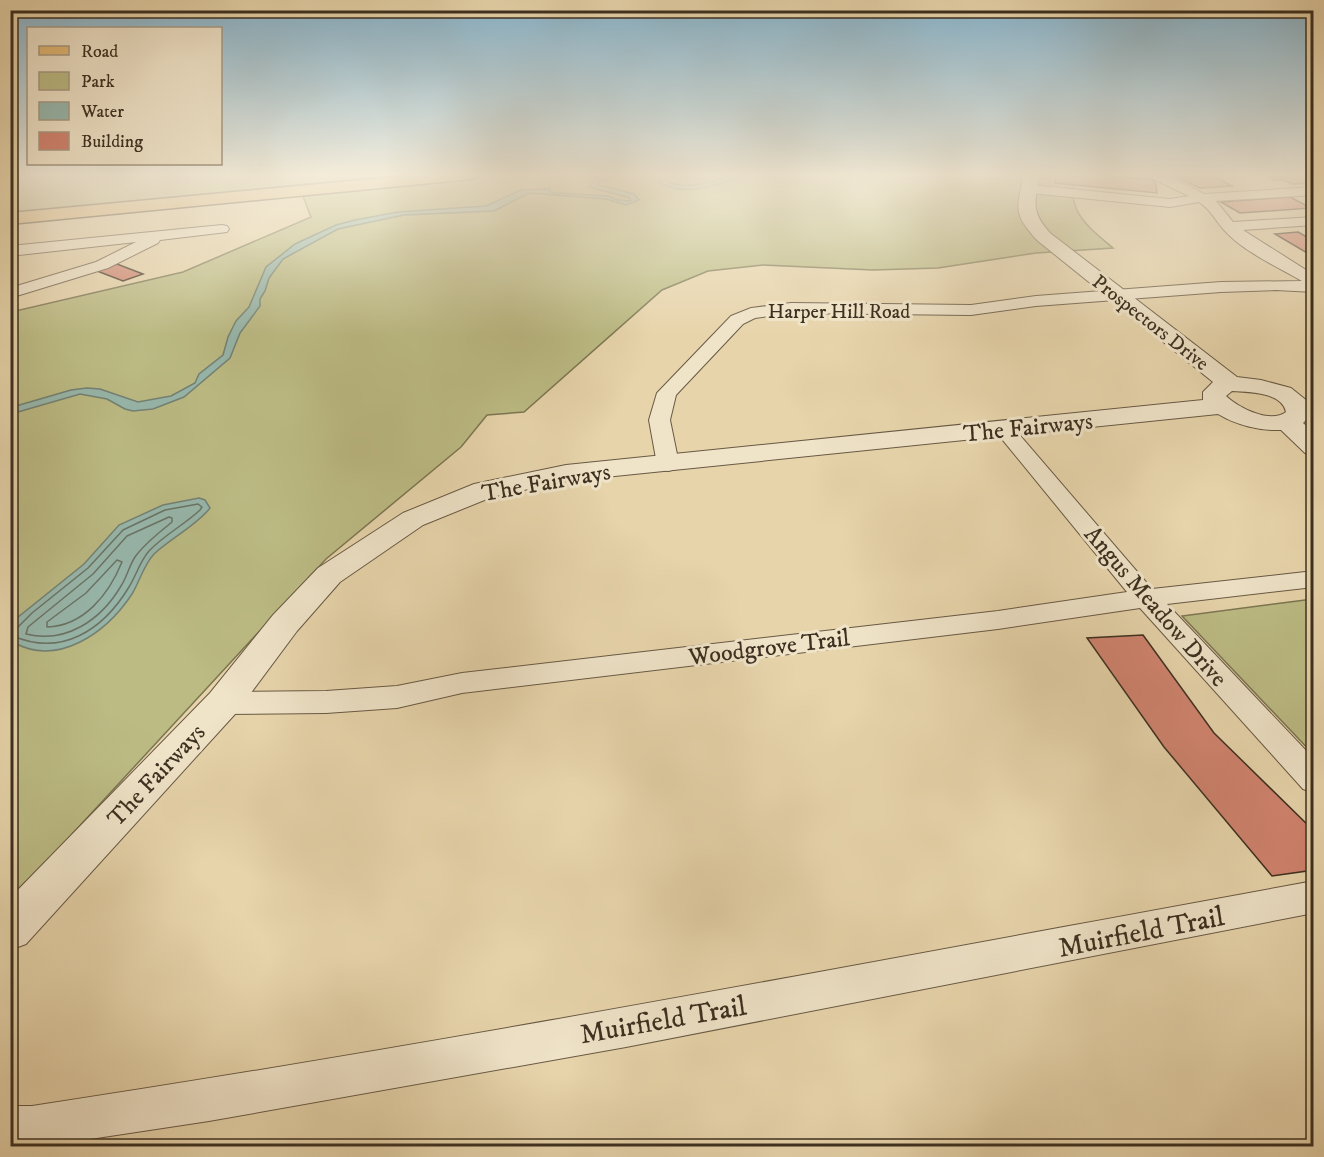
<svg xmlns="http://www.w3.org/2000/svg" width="1324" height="1157" viewBox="0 0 1324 1157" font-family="'IM FELL DW Pica',serif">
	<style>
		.green { fill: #bcbb84; stroke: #7c7652; stroke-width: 1.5 }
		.water { fill: #97b8ad; stroke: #738275; stroke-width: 1.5 }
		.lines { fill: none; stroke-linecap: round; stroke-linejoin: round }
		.shore { stroke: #6a7467; stroke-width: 1.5 }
		.building { fill: #d18470; stroke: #3d3021; stroke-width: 1.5 }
		.minor-casing { stroke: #685944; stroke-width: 2 }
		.tertiary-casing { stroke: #685944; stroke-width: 2 }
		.primary-casing { stroke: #3d3021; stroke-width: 3 }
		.minor { fill: #efe3c8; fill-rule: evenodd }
		.tertiary { fill: #efe3c8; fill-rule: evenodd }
		.primary { fill: #e4ba76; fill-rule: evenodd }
		.labels { text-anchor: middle; stroke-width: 6; stroke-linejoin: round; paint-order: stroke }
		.far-street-label { font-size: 20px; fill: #3d3021; stroke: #efe3c8 }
		.street-label { font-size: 24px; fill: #3d3021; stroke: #efe3c8 }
		.near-street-label { font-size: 28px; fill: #3d3021; stroke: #efe3c8 }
	</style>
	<rect width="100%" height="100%" fill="#e7d4ab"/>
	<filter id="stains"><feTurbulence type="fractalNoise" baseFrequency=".00333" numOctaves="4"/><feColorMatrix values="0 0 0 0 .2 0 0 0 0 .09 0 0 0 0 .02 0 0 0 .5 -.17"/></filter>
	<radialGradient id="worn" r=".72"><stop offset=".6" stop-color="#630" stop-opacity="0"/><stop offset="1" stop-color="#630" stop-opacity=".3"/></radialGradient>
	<path class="green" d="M 10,174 L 410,174 L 11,213 Z
		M 441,174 L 1077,174 C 1063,209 1088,227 1113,248 L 1036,253 L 938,268 L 873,270 L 763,265 L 708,271 L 662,290 L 524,412 L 487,415 L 461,447 L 326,559 L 51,857 L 11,896 L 11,312 L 183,272 L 311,217 L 299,186 Z
		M 1313,599 L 1314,599 L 1313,754 L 1182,616 Z"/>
	<path class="water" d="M 608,174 L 623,174 L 599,181 L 599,185 L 634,194 L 639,200 L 626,205 L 606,199 L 529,193 L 494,211 L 404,215 L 338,229 L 283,259 L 269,278 L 265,291 L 260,299 L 260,306 L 240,333 L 230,358 L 184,397 L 153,409 L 133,411 L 125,409 L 107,399 L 80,394 L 11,414 L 11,408 L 16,406 L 71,390 L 87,388 L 100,389 L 138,402 L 171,396 L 195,383 L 199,374 L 223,355 L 228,337 L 236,321 L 249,307 L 266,267 L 295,244 L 336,225 L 355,220 L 398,212 L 486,206 L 521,190 L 550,189 L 550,192 L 556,193 L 608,196 L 618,200 L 630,201 L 630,198 L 589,187 L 595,178 Z
		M 639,174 L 661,174 L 668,177 L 670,183 C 702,192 717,174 749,174 C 723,183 685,199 659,182 L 659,178 Z
		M 199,498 L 205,500 L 210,508 C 197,525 171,538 154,554 C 143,566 140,581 132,594 C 107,632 58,668 13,642 L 11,634 L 17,618 L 84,564 L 119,525 L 163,505 Z"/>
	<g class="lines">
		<path class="shore" d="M 198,504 L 202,507 L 200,510 C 184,525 164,535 149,551 C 140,561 136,576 129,587 C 103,630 62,657 13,636 L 13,632 L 32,613 L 88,568 L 123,530 L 165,510 Z
			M 169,517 L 172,518 L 172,522 C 159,533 145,543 135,557 C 129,566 127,577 121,586 C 101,620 66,644 26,634 L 28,627 L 93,574 L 127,536 Z
			M 117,560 L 122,562 C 109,594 84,626 47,627 L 47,622 L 86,593 Z"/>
	</g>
	<path class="building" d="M 1056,174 L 1090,174 L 1155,180 L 1157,193 L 1055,183 Z
		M 1170,174 L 1201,174 L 1215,177 L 1232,186 L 1200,188 Z
		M 1272,174 L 1308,174 L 1314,176 L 1314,183 L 1292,184 L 1284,180 L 1274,180 L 1268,177 L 1278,177 Z
		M 1290,197 L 1311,208 L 1240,213 L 1221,202 Z
		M 1298,232 L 1314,241 L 1314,257 L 1275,234 Z
		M 117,264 L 143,274 L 123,281 L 97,271 Z
		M 1143,635 L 1214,733 L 1314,831 L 1314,870 L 1272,876 L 1164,747 L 1087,638 Z"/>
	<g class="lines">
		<g class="minor-casing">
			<path id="minor" d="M 1143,174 C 1164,172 1185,183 1204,194 L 1314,187 L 1314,195 L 1216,201 L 1233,222 L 1314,217 L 1314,225 L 1243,230 L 1314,275 L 1314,292 L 1276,290 L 1221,292 L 1036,306 L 971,315 L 791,313 L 755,318 L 743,324 L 676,395 L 670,420 L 679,464 L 676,469 L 668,471 L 660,469 L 657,464 L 649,420 L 657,393 L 731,316 L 751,308 L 791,303 L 971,305 L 1036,296 L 1221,282 L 1302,281 C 1276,266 1244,252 1224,230 C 1215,220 1211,210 1199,202 L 1170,207 L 1031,193 L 1024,189 L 1031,185 L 1170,199 L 1189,196 Z
				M 222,225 L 227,226 L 229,229 L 227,232 L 160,240 L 158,243 L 108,268 L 10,298 L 10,288 L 96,262 L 136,242 L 10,256 L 10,246 Z
				M 1004,423 L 1011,425 L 1152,589 L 1314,571 L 1314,587 L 1167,604 L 1314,759 L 1314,793 L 1303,789 L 1140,608 L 998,629 L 462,693 L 397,708 L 326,713 L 223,714 L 213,711 L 208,703 L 213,695 L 223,692 L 326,691 L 397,686 L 462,673 L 998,611 L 1127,592 L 997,433 L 994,429 L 997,425 Z
				M 1314,881 L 1314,913 L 626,1047 L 209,1121 L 44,1146 L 10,1146 L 10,1106 L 32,1106 C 461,1041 887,959 1314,881 Z"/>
		</g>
		<g class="tertiary-casing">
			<path id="tertiary" d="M 1024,174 L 1040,174 C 1035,202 1030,211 1050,233 L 1237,377 L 1261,380 L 1291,388 L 1306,400 L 1312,414 L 1303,423 L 1314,432 L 1314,455 L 1305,453 L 1281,430 C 1260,431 1236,425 1218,414 L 566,481 L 492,497 L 423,525 L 340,582 L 297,631 L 236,713 L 26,944 L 10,950 L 10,898 L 210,693 L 273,615 L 318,568 L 403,513 L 474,484 L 566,465 L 1203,400 L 1203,392 L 1213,382 L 1038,241 C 1012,213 1017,209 1024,174 ZM 1232,391 C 1248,392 1282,392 1286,412 C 1270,424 1239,408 1226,396 Z"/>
		</g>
		<g class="primary-casing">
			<path id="primary" d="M 426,174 L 481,174 L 473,179 L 10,224 L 10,213 Z"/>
		</g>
		<use href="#minor" class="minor"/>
		<use href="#tertiary" class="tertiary"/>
		<use href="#primary" class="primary"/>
	</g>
	<linearGradient id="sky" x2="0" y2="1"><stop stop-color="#87b6d0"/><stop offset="0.52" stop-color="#f4ecd9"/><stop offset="1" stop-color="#f4ecd9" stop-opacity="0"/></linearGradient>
	<rect width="1324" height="336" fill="url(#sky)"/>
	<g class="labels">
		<g class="far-street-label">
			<text x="839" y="318">Harper Hill Road</text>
			<text transform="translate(1151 322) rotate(38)" y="7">Prospectors Drive</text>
		</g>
		<g class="street-label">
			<text transform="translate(1028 427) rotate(-6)" y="8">The Fairways</text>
			<text transform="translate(546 482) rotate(-10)" y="8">The Fairways</text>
			<text transform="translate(1156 606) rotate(49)" y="8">Angus Meadow Drive</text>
			<text transform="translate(769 647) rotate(-7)" y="8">Woodgrove Trail</text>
			<text transform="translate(156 775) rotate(-47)" y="8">The Fairways</text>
		</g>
		<g class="near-street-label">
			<text transform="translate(1141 931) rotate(-11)" y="10">Muirfield Trail</text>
			<text transform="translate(663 1019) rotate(-10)" y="10">Muirfield Trail</text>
		</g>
	</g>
	<rect width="1324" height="1157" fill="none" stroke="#e7d4ab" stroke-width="36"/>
	<rect x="12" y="12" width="1300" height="1133" fill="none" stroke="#3d3021" stroke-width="3"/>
	<rect x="18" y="18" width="1288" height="1121" fill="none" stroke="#3d3021" stroke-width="1.5"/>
	<rect x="27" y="27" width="195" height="138" fill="#efe3c8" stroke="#a89b85" stroke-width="1.5"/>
	<rect x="39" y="46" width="30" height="9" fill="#e4ba76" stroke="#a89b85" stroke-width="1.5"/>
	<text x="81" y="57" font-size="18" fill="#3d3021">Road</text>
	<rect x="39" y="72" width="30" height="18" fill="#bcbb84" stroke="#a89b85" stroke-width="1.5"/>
	<text x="81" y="87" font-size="18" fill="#3d3021">Park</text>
	<rect x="39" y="102" width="30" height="18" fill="#97b8ad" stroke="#a89b85" stroke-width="1.5"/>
	<text x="81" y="117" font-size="18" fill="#3d3021">Water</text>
	<rect x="39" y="132" width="30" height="18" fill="#d18470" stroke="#a89b85" stroke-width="1.5"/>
	<text x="81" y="147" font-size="18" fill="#3d3021">Building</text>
	<rect width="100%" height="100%" filter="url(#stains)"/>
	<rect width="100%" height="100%" fill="url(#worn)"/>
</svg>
